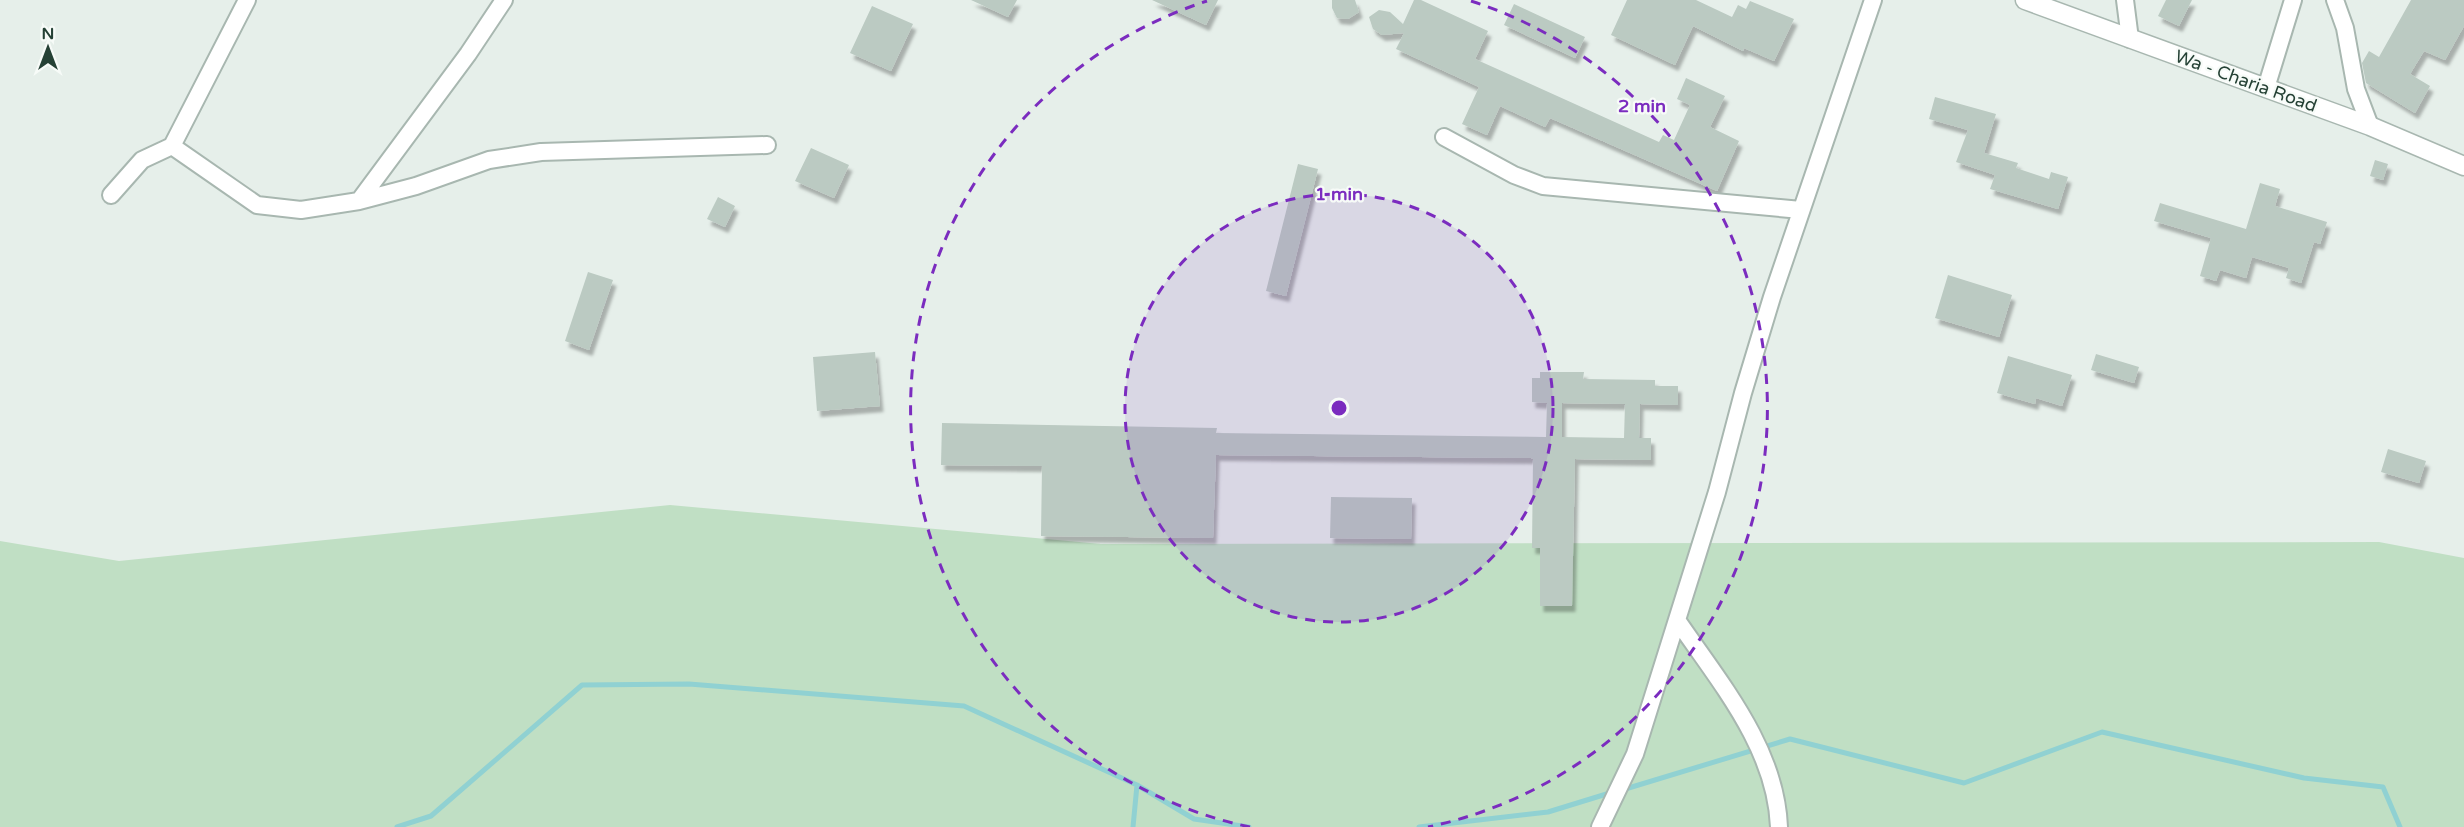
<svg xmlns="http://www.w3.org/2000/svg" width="2464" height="827" viewBox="0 0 2464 827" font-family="'Varela Round',sans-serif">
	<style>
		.green { fill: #c0dfc4 }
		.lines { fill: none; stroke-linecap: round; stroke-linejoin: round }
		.stream { stroke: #90d1d2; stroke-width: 5 }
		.building { fill: #bbcac2; fill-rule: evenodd; filter: url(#shadow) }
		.minor-casing { stroke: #a8b7b0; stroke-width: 20 }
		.tertiary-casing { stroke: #a8b7b0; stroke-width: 21 }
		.minor { stroke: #fff; stroke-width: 16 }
		.tertiary { stroke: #fff; stroke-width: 18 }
		.ring { fill: none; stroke: #7b2cbf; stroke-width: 3; stroke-dasharray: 10 8 }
		.labels { text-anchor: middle; stroke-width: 4.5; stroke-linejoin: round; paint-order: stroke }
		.street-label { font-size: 18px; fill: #254135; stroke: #f7fbf8 }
		.centre { fill: #7b2cbf; stroke: #f7fbf8; stroke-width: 3 }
		.ring-label { font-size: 18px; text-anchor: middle; font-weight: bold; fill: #7b2cbf; stroke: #f7fbf8; stroke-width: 4.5; stroke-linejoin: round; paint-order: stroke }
	</style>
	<defs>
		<filter id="shadow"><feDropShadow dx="3.5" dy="6" stdDeviation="1.5" flood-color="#0004"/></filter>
	</defs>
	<rect width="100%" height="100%" fill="#e6efea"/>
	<path class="green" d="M 670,505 L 1101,544 L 2379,542 L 2464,558 L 2464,827 L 0,827 L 0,541 L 119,561 Z"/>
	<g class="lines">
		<path class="stream" d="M 1622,790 L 1790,739 L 1964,783 L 2102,732 L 2304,778 L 2383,787 L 2400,827
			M 397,827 L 431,816 L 582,685 L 689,684 L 964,706 L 1137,785 L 1194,819 L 1249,827
			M 1133,827 L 1137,785
			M 1419,827 L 1548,812 L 1613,792"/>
	</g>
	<path class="building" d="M 971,0 L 1017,0 L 1008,17 Z
		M 1152,0 L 1218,0 L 1206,25 Z
		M 1332,0 L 1355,0 L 1359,12 L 1348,19 L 1337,18 L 1332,8 Z
		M 1414,0 L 1421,0 L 1488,31 L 1475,59 L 1659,142 L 1663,135 L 1674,140 L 1690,105 L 1677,99 L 1686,78 L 1725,96 L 1710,127 L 1739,141 L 1717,191 L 1550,118 L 1545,127 L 1500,106 L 1487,135 L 1462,124 L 1479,87 L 1396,49 L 1404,33 L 1382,35 L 1373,29 L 1369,17 L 1379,10 L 1390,12 L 1403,24 Z
		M 1627,0 L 1696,0 L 1732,17 L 1738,5 L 1746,9 L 1750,1 L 1794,19 L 1774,61 L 1744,48 L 1743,51 L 1693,26 L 1675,65 L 1611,35 Z
		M 2166,0 L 2192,0 L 2179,26 L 2158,16 Z
		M 2411,0 L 2464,0 L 2464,26 L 2445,60 L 2424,51 L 2410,74 L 2430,86 L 2415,113 L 2366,83 L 2362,63 L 2369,51 L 2379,57 Z
		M 1514,4 L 1585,37 L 1575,58 L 1504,25 Z
		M 872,6 L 913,24 L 891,71 L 850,53 Z
		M 1935,97 L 1996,114 L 1984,153 L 2018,163 L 2016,168 L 2049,179 L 2051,172 L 2068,177 L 2058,209 L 1990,189 L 1995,175 L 1956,162 L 1968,130 L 1929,119 Z
		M 811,148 L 849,165 L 834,198 L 795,181 Z
		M 2375,160 L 2388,164 L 2383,180 L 2370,176 Z
		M 1298,164 L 1318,169 L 1286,296 L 1266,291 Z
		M 2260,183 L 2280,189 L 2275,206 L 2327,222 L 2320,244 L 2314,242 L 2301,283 L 2286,278 L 2289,268 L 2252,257 L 2246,278 L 2220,270 L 2216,281 L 2200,276 L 2211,238 L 2154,221 L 2160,203 L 2246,229 Z
		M 718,197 L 735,206 L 725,227 L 707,219 Z
		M 588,272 L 613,280 L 589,350 L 565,341 Z
		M 1948,275 L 2012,295 L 1999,337 L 1935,318 Z
		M 875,352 L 880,406 L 817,411 L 813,357 Z
		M 2096,354 L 2139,367 L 2134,383 L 2091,370 Z
		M 2008,356 L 2072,375 L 2062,406 L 2036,398 L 2035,404 L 1997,393 Z
		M 1540,372 L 1584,372 L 1583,379 L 1655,380 L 1655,386 L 1678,386 L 1678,405 L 1640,404 L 1639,438 L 1651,438 L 1651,460 L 1575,459 L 1572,606 L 1540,606 L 1540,548 L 1532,548 L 1533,459 L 1531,458 L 1216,455 L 1213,538 L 1041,536 L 1042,466 L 941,465 L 942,423 L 1217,428 L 1216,433 L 1546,437 L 1547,403 L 1532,402 L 1532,378 L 1540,378 ZM 1562,403 L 1625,404 L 1624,438 L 1562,437 Z
		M 2388,449 L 2426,461 L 2419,483 L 2381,472 Z
		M 1331,497 L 1412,498 L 1411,539 L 1330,538 Z"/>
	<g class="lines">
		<g class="minor-casing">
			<path id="minor" d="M 2125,0 L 2130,39
				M 2335,0 L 2345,28 L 2356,89 L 2370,126
				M 2266,88 L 2293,0
				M 1444,137 L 1514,175 L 1543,186 L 1801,210
				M 172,146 L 257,205 L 301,210 L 359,201 L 416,186 L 489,160 L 541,152 L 767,145
				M 111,195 L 142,160 L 172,146 L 247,0
				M 359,201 L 468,54 L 504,0
				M 1677,620 C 1720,683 1776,748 1779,827
				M 1600,827 L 1635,754 L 1717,492 L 1743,393 L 1772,297 L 1873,0"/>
		</g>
		<g class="tertiary-casing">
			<path id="tertiary" d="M 2025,0 L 2370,126 L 2464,166"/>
		</g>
		<use href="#minor" class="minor"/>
		<use href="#tertiary" class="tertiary"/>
	</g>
	<circle cx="1339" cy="408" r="214" fill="#7b2cbf" fill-opacity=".12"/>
	<g class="ring">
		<circle cx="1339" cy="408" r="214"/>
		<path d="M1250 827A428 428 0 0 1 1207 1M1471 1A428 428 0 0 1 1428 827"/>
	</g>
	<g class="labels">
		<g class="street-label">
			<text transform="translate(2246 81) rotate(20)" y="6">Wa - Charia Road</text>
		</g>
	</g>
	<circle cx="1339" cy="408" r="9" class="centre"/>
	<g class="ring-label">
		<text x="1642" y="112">2 min</text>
		<text x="1339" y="200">1 min</text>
	</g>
	<g transform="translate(48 48)" stroke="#f7fbf8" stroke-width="4.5" paint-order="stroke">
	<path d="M0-4.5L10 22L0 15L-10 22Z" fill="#254135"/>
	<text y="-9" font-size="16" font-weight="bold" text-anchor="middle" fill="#254135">N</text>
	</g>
</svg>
